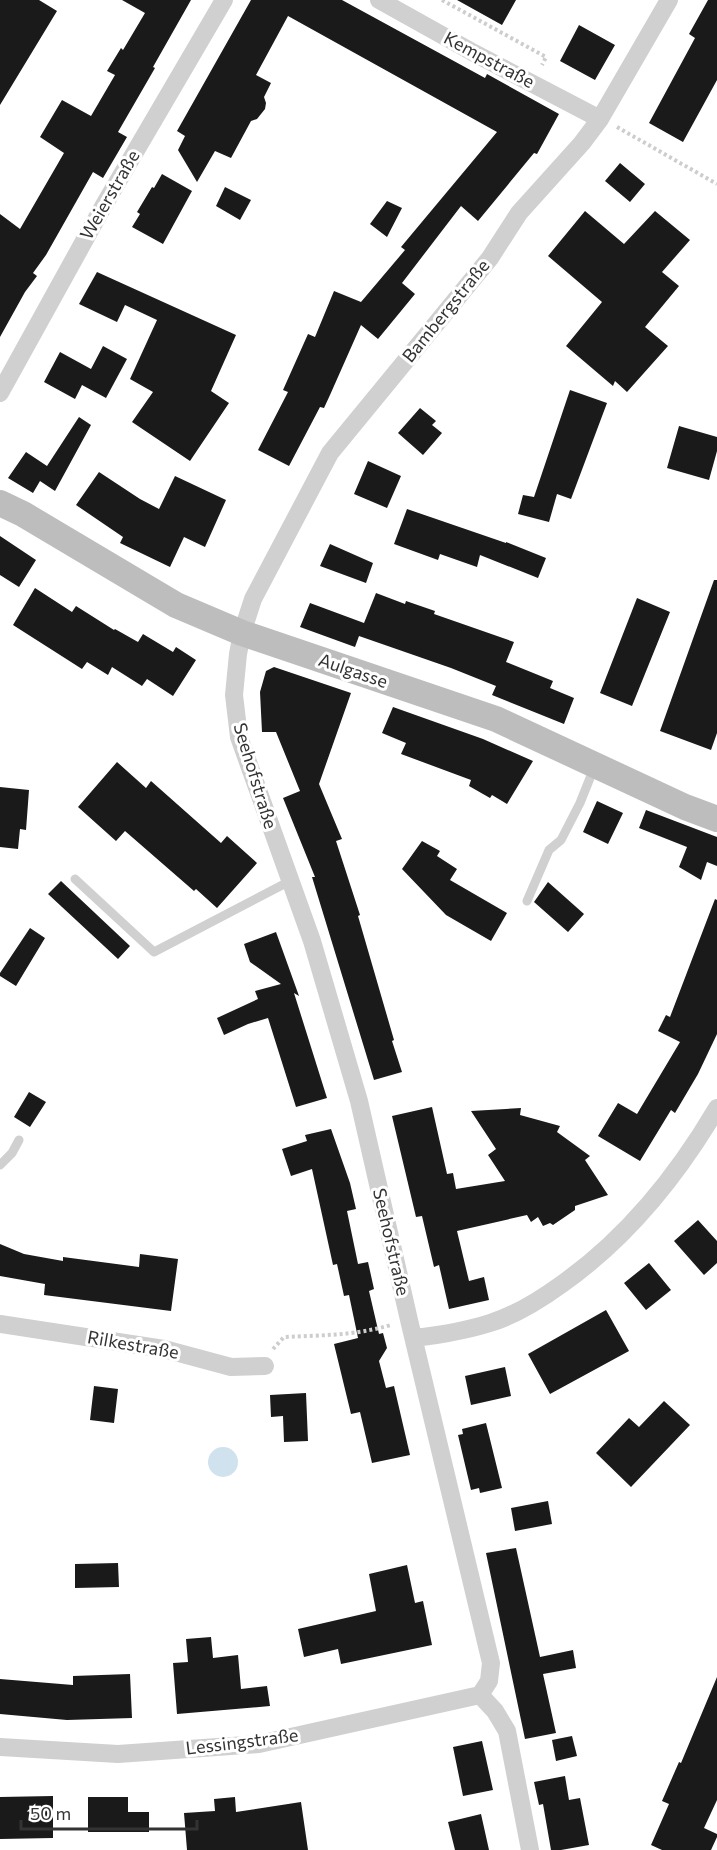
<svg xmlns="http://www.w3.org/2000/svg" width="717" height="1850" viewBox="0 0 717 1850" font-family="Commissioner,sans-serif">
	<style>
		.water { fill: #cfe2ee }
		.building { fill: #1a1a1a }
		.lines { fill: none; stroke-linecap: round; stroke-linejoin: round }
		.path { stroke: #cdcdcd; stroke-width: 4; stroke-dasharray: 3 3; stroke-linecap: butt }
		.service { stroke: #d0d0d0; stroke-width: 9 }
		.minor { stroke: #d0d0d0; stroke-width: 18 }
		.secondary { stroke: #bdbdbd; stroke-width: 26 }
		.labels { text-anchor: middle; stroke-width: 6; stroke-linejoin: round; paint-order: stroke }
		.street-label { font-size: 18px; fill: #333; stroke: #fff }
	</style>
	<rect width="100%" height="100%" fill="#fff"/>
	<path class="water" d="M208 1462a15 15 0 1 1 30 0a15 15 0 1 1-30 0Z"/>
	<path class="building" d="M 0,0 L 39,0 L 57,11 L 0,105 Z
		M 122,0 L 191,0 L 153,67 L 155,68 L 118,132 L 127,137 L 103,178 L 93,172 L 46,255 L 33,273 L 37,276 L 25,292 L 0,337 L 0,214 L 20,229 L 64,153 L 40,137 L 62,100 L 91,116 L 115,75 L 107,71 L 121,48 L 123,50 L 145,13 Z
		M 251,0 L 342,0 L 485,78 L 487,74 L 559,114 L 537,154 L 534,153 L 478,221 L 461,206 L 402,283 L 415,294 L 378,339 L 361,325 L 330,395 L 324,408 L 320,407 L 289,466 L 258,450 L 288,392 L 283,390 L 308,334 L 315,337 L 334,291 L 361,302 L 405,250 L 401,247 L 497,132 L 288,16 L 256,75 L 271,83 L 264,97 L 266,103 L 265,109 L 257,119 L 251,121 L 231,158 L 215,151 L 197,182 L 178,150 L 185,136 L 177,131 Z
		M 457,0 L 516,0 L 502,25 Z
		M 708,0 L 717,0 L 717,80 L 683,142 L 649,123 L 695,38 L 689,34 Z
		M 579,25 L 615,45 L 595,80 L 560,61 Z
		M 620,163 L 645,184 L 630,202 L 605,181 Z
		M 162,174 L 192,191 L 163,244 L 132,227 L 140,214 L 137,212 L 152,187 L 154,188 Z
		M 225,187 L 251,200 L 240,220 L 216,206 Z
		M 387,201 L 402,208 L 387,237 L 370,224 Z
		M 585,211 L 624,244 L 655,211 L 690,240 L 662,272 L 679,286 L 645,327 L 668,346 L 627,392 L 615,381 L 613,386 L 566,346 L 602,302 L 548,256 Z
		M 97,272 L 236,335 L 211,391 L 229,403 L 190,461 L 132,422 L 153,392 L 130,379 L 157,320 L 125,305 L 117,322 L 79,304 Z
		M 103,346 L 127,359 L 106,398 L 82,385 L 75,399 L 44,382 L 60,352 L 91,369 Z
		M 570,390 L 607,403 L 571,499 L 557,494 L 549,522 L 518,514 L 523,495 L 534,497 Z
		M 420,408 L 436,421 L 432,425 L 442,433 L 423,455 L 398,433 Z
		M 79,417 L 91,425 L 55,491 L 40,481 L 33,493 L 8,478 L 26,452 L 47,466 Z
		M 679,426 L 717,437 L 717,451 L 709,480 L 667,468 Z
		M 368,461 L 401,476 L 387,508 L 354,494 Z
		M 99,472 L 140,499 L 159,509 L 175,476 L 226,500 L 205,547 L 184,537 L 170,567 L 120,543 L 123,537 L 76,505 Z
		M 407,509 L 506,543 L 506,542 L 546,558 L 538,578 L 480,555 L 477,567 L 440,554 L 438,560 L 394,544 Z
		M 0,536 L 36,560 L 19,587 L 0,575 Z
		M 330,544 L 373,563 L 366,583 L 320,566 Z
		M 714,580 L 717,580 L 717,733 L 711,750 L 660,731 Z
		M 35,588 L 72,612 L 76,606 L 114,630 L 115,629 L 138,642 L 143,634 L 173,652 L 176,647 L 196,660 L 173,696 L 147,679 L 142,686 L 112,667 L 108,675 L 87,662 L 82,669 L 13,625 Z
		M 376,593 L 405,604 L 406,601 L 435,611 L 434,614 L 514,642 L 506,662 L 553,681 L 550,688 L 574,698 L 564,724 L 492,695 L 496,686 L 451,668 L 359,636 L 355,647 L 300,627 L 310,603 L 364,623 Z
		M 637,598 L 670,612 L 632,706 L 600,693 Z
		M 274,667 L 351,693 L 319,784 L 342,839 L 336,841 L 360,915 L 358,916 L 394,1040 L 392,1041 L 402,1072 L 374,1080 L 312,877 L 315,877 L 283,798 L 300,791 L 276,732 L 262,732 L 260,692 L 266,671 Z
		M 393,707 L 483,739 L 533,761 L 507,804 L 492,795 L 490,798 L 469,786 L 471,780 L 401,754 L 406,743 L 382,733 Z
		M 117,762 L 146,788 L 151,781 L 221,843 L 227,836 L 257,863 L 217,908 L 196,889 L 194,891 L 125,831 L 116,841 L 78,807 Z
		M 0,787 L 29,790 L 26,830 L 20,829 L 18,849 L 0,847 Z
		M 597,801 L 623,813 L 608,844 L 583,832 Z
		M 646,810 L 717,837 L 717,866 L 707,862 L 701,880 L 679,867 L 687,847 L 639,828 Z
		M 422,841 L 440,851 L 437,856 L 457,869 L 450,880 L 507,913 L 491,941 L 446,915 L 402,869 Z
		M 61,881 L 130,946 L 118,959 L 48,894 Z
		M 548,882 L 584,914 L 568,932 L 534,902 Z
		M 715,899 L 717,900 L 717,1034 L 698,1074 L 675,1113 L 671,1110 L 640,1161 L 598,1136 L 618,1103 L 637,1114 L 680,1042 L 658,1031 L 666,1015 L 670,1017 Z
		M 30,928 L 45,938 L 16,986 L 0,976 L 0,973 Z
		M 276,932 L 299,996 L 294,993 L 327,1098 L 296,1107 L 268,1018 L 248,1024 L 224,1035 L 217,1018 L 258,999 L 255,991 L 281,984 L 250,962 L 244,944 Z
		M 29,1092 L 46,1102 L 30,1127 L 14,1117 Z
		M 432,1107 L 447,1174 L 453,1173 L 456,1189 L 505,1181 L 488,1155 L 496,1149 L 471,1111 L 521,1108 L 520,1115 L 560,1126 L 557,1132 L 590,1156 L 585,1160 L 608,1195 L 575,1206 L 575,1210 L 553,1225 L 550,1223 L 543,1226 L 538,1217 L 531,1222 L 527,1215 L 457,1231 L 469,1281 L 484,1277 L 489,1300 L 449,1309 L 439,1265 L 434,1267 L 422,1216 L 416,1217 L 392,1116 Z
		M 331,1129 L 350,1183 L 356,1209 L 347,1211 L 358,1264 L 368,1262 L 374,1289 L 369,1291 L 379,1334 L 383,1333 L 387,1348 L 379,1361 L 386,1388 L 394,1386 L 410,1455 L 372,1463 L 360,1412 L 351,1414 L 334,1344 L 358,1338 L 349,1295 L 344,1296 L 337,1264 L 333,1265 L 312,1169 L 291,1176 L 282,1149 L 307,1141 L 305,1135 Z
		M 698,1220 L 717,1241 L 717,1263 L 704,1275 L 674,1241 Z
		M 0,1244 L 24,1254 L 63,1261 L 63,1257 L 139,1267 L 140,1254 L 178,1259 L 171,1311 L 44,1295 L 45,1284 L 0,1276 Z
		M 649,1263 L 671,1290 L 646,1310 L 624,1283 Z
		M 606,1310 L 629,1351 L 550,1394 L 528,1354 Z
		M 505,1367 L 511,1396 L 471,1405 L 465,1376 Z
		M 94,1386 L 118,1389 L 114,1423 L 90,1420 Z
		M 306,1393 L 308,1441 L 284,1442 L 283,1416 L 271,1417 L 270,1395 Z
		M 664,1401 L 690,1425 L 631,1487 L 596,1453 L 629,1418 L 639,1427 Z
		M 486,1423 L 502,1488 L 480,1493 L 479,1488 L 471,1490 L 458,1435 L 463,1434 L 462,1429 Z
		M 548,1501 L 552,1524 L 515,1531 L 511,1508 Z
		M 516,1548 L 540,1657 L 573,1650 L 576,1668 L 543,1674 L 556,1733 L 525,1739 L 486,1553 Z
		M 118,1563 L 119,1587 L 75,1588 L 75,1564 Z
		M 407,1565 L 415,1603 L 423,1601 L 432,1645 L 341,1664 L 338,1649 L 304,1657 L 298,1629 L 376,1611 L 369,1574 Z
		M 211,1637 L 213,1658 L 238,1655 L 241,1689 L 267,1686 L 270,1706 L 177,1714 L 173,1663 L 188,1662 L 186,1639 Z
		M 130,1674 L 132,1718 L 67,1720 L 0,1714 L 0,1679 L 73,1685 L 73,1676 Z
		M 717,1677 L 717,1800 L 704,1828 L 717,1834 L 717,1837 L 711,1850 L 662,1850 L 651,1845 L 669,1804 L 662,1801 L 679,1762 L 681,1763 Z
		M 572,1736 L 577,1756 L 556,1761 L 552,1740 Z
		M 482,1741 L 493,1790 L 463,1796 L 453,1747 Z
		M 565,1776 L 569,1800 L 580,1798 L 589,1845 L 561,1850 L 551,1850 L 543,1804 L 539,1805 L 534,1782 Z
		M 53,1796 L 53,1838 L 0,1839 L 0,1797 Z
		M 88,1797 L 128,1797 L 128,1812 L 149,1812 L 149,1832 L 88,1832 Z
		M 235,1797 L 236,1812 L 301,1802 L 308,1850 L 187,1850 L 184,1813 L 215,1811 L 214,1799 Z
		M 481,1814 L 489,1850 L 455,1850 L 448,1822 Z"/>
	<g class="lines">
		<path class="path" d="M 442,0 L 546,57 L 542,65
			M 617,127 L 717,184
			M 273,1349 L 284,1337 C 323,1335 352,1336 391,1325"/>
		<path class="service" d="M 75,879 L 154,952 L 290,881
			M 527,901 L 549,850 L 561,840 L 580,803 L 594,768
			M 0,1165 L 12,1153 L 19,1140"/>
		<path class="minor" d="M 379,0 L 474,53 L 600,119
			M 0,393 L 104,205 L 224,0
			M 0,1324 L 164,1349 L 231,1367 L 265,1366
			M 414,1338 C 440,1335 465,1331 490,1323 C 516,1315 540,1300 562,1284 C 627,1238 677,1176 717,1108
			M 0,1747 L 118,1754 L 259,1744 L 480,1695
			M 530,1850 L 507,1731 L 495,1711 L 480,1695 L 489,1681 L 491,1663 L 409,1320 L 359,1101 L 312,941 L 239,737 L 234,695 L 238,654 L 242,633 L 253,599 L 330,453 L 490,258 L 519,213 L 582,143 L 600,119 L 669,0"/>
		<path class="secondary" d="M 0,503 L 23,514 L 176,605 L 242,633 L 496,719 L 685,807 L 717,819"/>
	</g>
	<g class="labels">
		<g class="street-label">
			<text transform="translate(489 60) rotate(28)" y="6">Kempstraße</text>
			<text transform="translate(110 195) rotate(-60)" y="6">Weierstraße</text>
			<text transform="translate(446 311) rotate(-51)" y="6">Bambergstraße</text>
			<text transform="translate(353 671) rotate(19)" y="6">Aulgasse</text>
			<text transform="translate(255 776) rotate(73)" y="6">Seehofstraße</text>
			<text transform="translate(391 1242) rotate(77)" y="6">Seehofstraße</text>
			<text transform="translate(133 1345) rotate(10)" y="6">Rilkestraße</text>
			<text transform="translate(242 1742) rotate(-7)" y="6">Lessingstraße</text>
		</g>
	</g>
	<path d="M21 1820v9h176v-9" fill="none" stroke="#333333" stroke-width="3"/>
	<text x="30" y="1820" font-size="18" fill="#333333" stroke="#ffffff" stroke-width="4.5" paint-order="stroke">50 m</text>
</svg>
